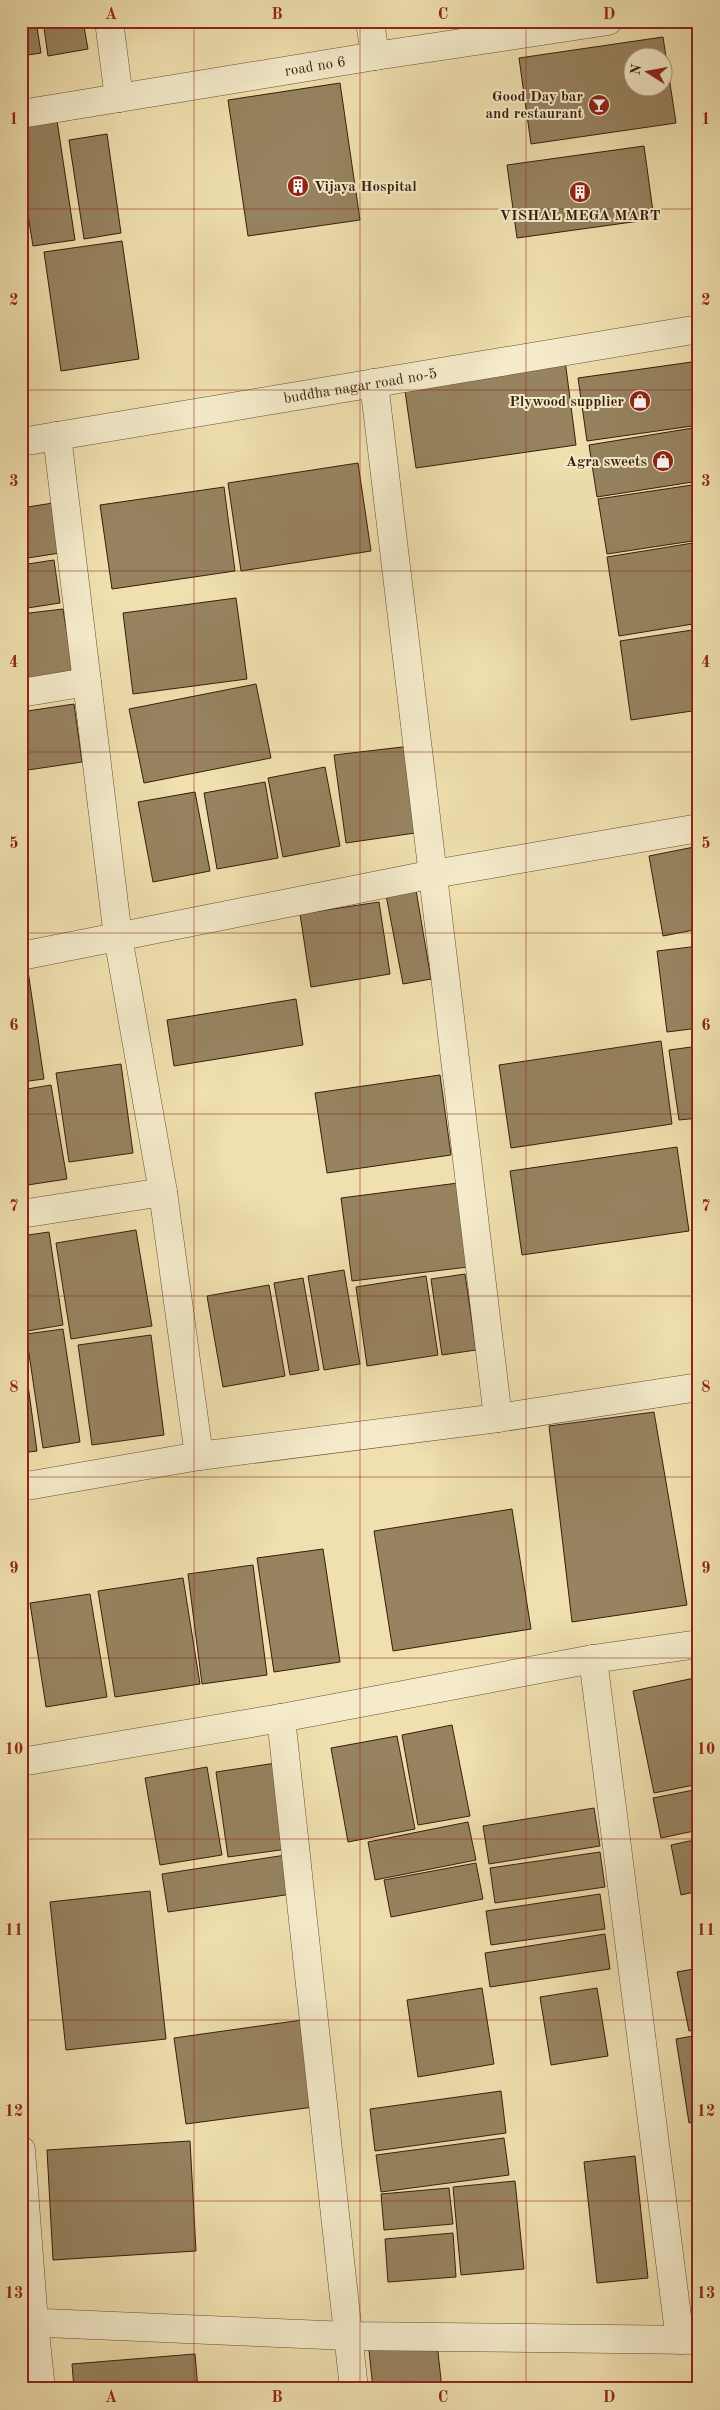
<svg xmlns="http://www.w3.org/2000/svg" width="720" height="2410" viewBox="0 0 720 2410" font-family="'Old Standard TT',serif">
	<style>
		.building { fill: #978360; stroke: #361e0b; fill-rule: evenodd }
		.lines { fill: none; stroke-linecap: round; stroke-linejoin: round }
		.street-casing { stroke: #644e34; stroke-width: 29 }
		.street { stroke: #f5ebcb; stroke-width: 28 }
		.grid { fill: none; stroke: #8f2418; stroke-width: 1; stroke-opacity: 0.55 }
		.labels { text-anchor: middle; stroke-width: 4; stroke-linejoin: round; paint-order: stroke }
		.street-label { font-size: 15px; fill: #361e0b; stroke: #f5ebcb }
		.poi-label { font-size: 15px; font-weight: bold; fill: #361e0b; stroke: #f5ebcb; text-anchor: end }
		.neatline { fill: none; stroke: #8f2418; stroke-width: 2 }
		.grid-label { font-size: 16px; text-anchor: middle; font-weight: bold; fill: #8f2418 }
	</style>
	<rect width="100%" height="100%" fill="#f0e0af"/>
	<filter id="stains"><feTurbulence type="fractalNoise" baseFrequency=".004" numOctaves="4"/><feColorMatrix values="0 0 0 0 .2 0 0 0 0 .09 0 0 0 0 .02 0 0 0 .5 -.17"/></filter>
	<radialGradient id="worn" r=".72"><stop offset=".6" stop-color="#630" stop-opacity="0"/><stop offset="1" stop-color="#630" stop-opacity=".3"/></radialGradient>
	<path class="building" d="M 21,21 L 36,21 L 41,53 L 21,56 Z
		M 43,21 L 83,21 L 88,49 L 48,56 Z
		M 146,21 L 180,21 L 147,28 Z
		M 663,37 L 676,123 L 531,144 L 519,58 ZM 632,58 L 662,58 L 662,88 L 632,88 Z
		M 340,83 L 360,220 L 248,236 L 228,100 Z
		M 56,114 L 75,240 L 33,246 L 21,171 L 21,119 Z
		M 107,134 L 121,233 L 84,239 L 69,140 Z
		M 644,146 L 654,219 L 517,238 L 507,165 Z
		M 122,241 L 139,359 L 61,371 L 44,252 Z
		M 565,360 L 576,445 L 416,468 L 404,384 Z
		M 699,361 L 699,425 L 587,441 L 578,378 Z
		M 699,427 L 699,481 L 597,497 L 589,445 Z
		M 358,463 L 371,551 L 241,571 L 228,483 Z
		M 699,484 L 699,540 L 607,554 L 598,499 Z
		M 224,487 L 235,571 L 112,589 L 100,505 Z
		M 53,503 L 60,553 L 21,559 L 21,508 Z
		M 699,542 L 699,623 L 619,636 L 607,557 Z
		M 54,560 L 60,603 L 21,609 L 21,565 Z
		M 236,598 L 247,679 L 133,694 L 123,613 Z
		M 63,609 L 73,672 L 21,680 L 21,614 Z
		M 699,629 L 699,710 L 631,720 L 620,641 Z
		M 256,684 L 271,758 L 144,783 L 129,709 Z
		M 74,704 L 82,762 L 21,771 L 21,712 Z
		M 411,746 L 422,832 L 346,843 L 334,755 Z
		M 325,767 L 340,846 L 283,857 L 268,778 Z
		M 265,782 L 278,858 L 217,869 L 204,793 Z
		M 195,792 L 210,871 L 153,882 L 138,802 Z
		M 699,846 L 699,929 L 663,936 L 649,856 Z
		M 416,890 L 431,979 L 403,984 L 386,895 Z
		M 379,902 L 390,974 L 311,987 L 300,914 Z
		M 699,946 L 699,1028 L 667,1032 L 657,951 Z
		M 28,971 L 44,1079 L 21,1082 L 21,972 Z
		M 296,999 L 303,1045 L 174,1066 L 167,1020 Z
		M 661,1041 L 672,1124 L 511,1148 L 499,1065 Z
		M 699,1046 L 699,1118 L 679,1120 L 669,1050 Z
		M 121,1064 L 133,1153 L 69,1162 L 56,1073 Z
		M 440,1075 L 451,1155 L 327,1173 L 315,1093 Z
		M 51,1085 L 67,1179 L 21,1186 L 21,1090 Z
		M 677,1147 L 689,1231 L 522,1255 L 510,1171 Z
		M 458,1183 L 468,1267 L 352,1281 L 341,1198 Z
		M 136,1230 L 152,1326 L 71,1339 L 56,1243 Z
		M 49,1232 L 63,1325 L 21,1332 L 21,1236 Z
		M 344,1270 L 360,1364 L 324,1370 L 308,1276 Z
		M 465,1274 L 476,1350 L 442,1355 L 431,1279 Z
		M 426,1276 L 438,1355 L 367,1366 L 356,1287 Z
		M 303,1278 L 319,1370 L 290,1375 L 274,1283 Z
		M 269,1285 L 285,1376 L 223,1387 L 207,1296 Z
		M 63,1329 L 80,1442 L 43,1448 L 26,1334 Z
		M 151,1335 L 164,1435 L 92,1445 L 78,1345 Z
		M 22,1341 L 37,1451 L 21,1453 L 21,1341 Z
		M 654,1412 L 687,1605 L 572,1622 L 549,1426 Z
		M 512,1509 L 531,1629 L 393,1651 L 374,1531 Z
		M 323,1549 L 340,1662 L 274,1672 L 257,1558 Z
		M 253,1565 L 267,1675 L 202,1684 L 188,1574 Z
		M 183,1578 L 200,1684 L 115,1697 L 98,1591 Z
		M 90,1594 L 107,1697 L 46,1707 L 30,1603 Z
		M 699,1677 L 699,1784 L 654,1793 L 633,1691 Z
		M 452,1725 L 470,1816 L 418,1825 L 402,1735 Z
		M 397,1736 L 415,1829 L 348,1842 L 331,1748 Z
		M 276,1763 L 288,1849 L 228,1857 L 216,1772 Z
		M 207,1767 L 222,1855 L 160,1865 L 145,1778 Z
		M 699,1789 L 699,1830 L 661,1838 L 653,1798 Z
		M 594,1808 L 600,1846 L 489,1864 L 483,1826 Z
		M 468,1822 L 476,1860 L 375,1880 L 368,1842 Z
		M 699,1839 L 699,1891 L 681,1895 L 671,1845 Z
		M 600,1852 L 605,1887 L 495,1903 L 490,1868 Z
		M 286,1855 L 292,1894 L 168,1912 L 162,1874 Z
		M 476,1863 L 483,1899 L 391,1917 L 384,1880 Z
		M 150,1891 L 166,2039 L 66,2050 L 50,1902 Z
		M 600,1894 L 605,1929 L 491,1945 L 486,1911 Z
		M 605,1934 L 610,1969 L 490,1987 L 485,1953 Z
		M 699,1968 L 699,2029 L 689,2031 L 677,1972 Z
		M 482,1988 L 494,2064 L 418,2077 L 407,2000 Z
		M 597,1988 L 608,2056 L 551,2065 L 540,1997 Z
		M 302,2020 L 314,2107 L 186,2124 L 174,2038 Z
		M 699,2035 L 699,2121 L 689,2123 L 676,2039 Z
		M 501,2091 L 506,2133 L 375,2151 L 370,2109 Z
		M 504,2138 L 509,2175 L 381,2192 L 376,2155 Z
		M 190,2141 L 196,2251 L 53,2260 L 47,2150 Z
		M 635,2156 L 648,2278 L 597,2283 L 584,2162 Z
		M 515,2181 L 524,2269 L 461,2275 L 453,2187 Z
		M 449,2188 L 453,2224 L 384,2230 L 381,2194 Z
		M 453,2233 L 456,2277 L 388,2282 L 385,2239 Z
		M 437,2343 L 442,2389 L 373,2389 L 369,2350 Z
		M 195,2354 L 198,2389 L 74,2389 L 72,2364 Z"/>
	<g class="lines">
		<g class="street-casing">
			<g id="street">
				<path d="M 109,21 L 119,98"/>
				<path d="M 370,21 L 375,56"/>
				<path id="s1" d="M 21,114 L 375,56 L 608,21"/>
				<path d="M 374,383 L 498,1418"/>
				<path d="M 57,436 L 118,937 L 163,1192 L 199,1456"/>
				<path id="s2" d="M 21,442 L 699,329"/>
				<path d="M 21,693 L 87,682"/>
				<path d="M 21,956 L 434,874 L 699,828"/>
				<path d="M 21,1214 L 163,1192"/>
				<path d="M 21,1487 L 199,1456 L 498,1418 L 699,1387"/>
				<path d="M 593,1659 L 680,2340"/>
				<path d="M 281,1718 L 354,2389"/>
				<path d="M 21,1762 L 281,1718 L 593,1659 L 699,1644"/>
				<path d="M 21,2150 L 34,2323 L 41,2389"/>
				<path d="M 21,2322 L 349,2336 L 697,2340"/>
			</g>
		</g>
		<use href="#street" class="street"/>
	</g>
	<path class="grid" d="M 194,21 L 194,2389M 360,21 L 360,2389M 526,21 L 526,2389M 21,209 L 699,209M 21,390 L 699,390M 21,571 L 699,571M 21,752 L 699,752M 21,933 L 699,933M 21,1114 L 699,1114M 21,1296 L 699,1296M 21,1477 L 699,1477M 21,1658 L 699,1658M 21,1839 L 699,1839M 21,2020 L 699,2020M 21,2201 L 699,2201"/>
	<defs>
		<g id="bar-disc" transform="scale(1.125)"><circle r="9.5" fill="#8f2418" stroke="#f5ebcb"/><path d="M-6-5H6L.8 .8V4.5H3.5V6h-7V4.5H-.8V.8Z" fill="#fff"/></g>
		<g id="building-disc" transform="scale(1.125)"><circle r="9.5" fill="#8f2418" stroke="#f5ebcb"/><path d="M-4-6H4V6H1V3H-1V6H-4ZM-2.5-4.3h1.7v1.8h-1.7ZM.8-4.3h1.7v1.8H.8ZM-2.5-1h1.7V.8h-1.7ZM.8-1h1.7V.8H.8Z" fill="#fff"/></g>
		<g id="shop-disc" transform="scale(1.125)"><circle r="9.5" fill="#8f2418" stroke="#f5ebcb"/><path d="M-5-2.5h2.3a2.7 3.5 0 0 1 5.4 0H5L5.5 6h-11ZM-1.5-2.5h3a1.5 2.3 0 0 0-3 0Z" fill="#fff"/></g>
	</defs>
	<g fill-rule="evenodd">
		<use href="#bar-disc" x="599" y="105"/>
		<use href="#building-disc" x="298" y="186"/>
		<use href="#building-disc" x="580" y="192"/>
		<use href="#shop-disc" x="640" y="401"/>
		<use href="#shop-disc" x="663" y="461"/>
	</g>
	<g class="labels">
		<g class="street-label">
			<text dy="5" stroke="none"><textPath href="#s1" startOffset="298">road no 6</textPath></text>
			<text dy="5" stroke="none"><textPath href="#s2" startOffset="344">buddha nagar road no-5</textPath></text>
		</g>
		<g class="poi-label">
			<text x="583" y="101">Good Day bar<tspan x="583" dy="17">and restaurant</tspan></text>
			<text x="314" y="191" text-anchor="start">Vijaya Hospital</text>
			<text x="580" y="220" text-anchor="middle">VISHAL MEGA MART</text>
			<text x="624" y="406">Plywood supplier</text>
			<text x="647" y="466">Agra sweets</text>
		</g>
	</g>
	<rect width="720" height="2410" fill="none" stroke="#f0e0af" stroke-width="55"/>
	<g transform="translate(648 72) rotate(281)"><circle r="24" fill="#f5ebcb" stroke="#a9997e"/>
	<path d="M0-4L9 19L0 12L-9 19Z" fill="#8f2418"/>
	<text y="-8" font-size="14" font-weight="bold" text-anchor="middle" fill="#361e0b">N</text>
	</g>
	<rect x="28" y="28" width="664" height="2354" class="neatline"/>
	<g class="grid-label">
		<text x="111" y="19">A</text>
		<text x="277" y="19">B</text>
		<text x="443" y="19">C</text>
		<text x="609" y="19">D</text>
		<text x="14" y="124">1</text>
		<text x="706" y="124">1</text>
		<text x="14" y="305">2</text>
		<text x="706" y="305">2</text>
		<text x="14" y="486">3</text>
		<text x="706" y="486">3</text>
		<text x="14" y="667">4</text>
		<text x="706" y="667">4</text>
		<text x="14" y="848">5</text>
		<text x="706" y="848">5</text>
		<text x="14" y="1030">6</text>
		<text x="706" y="1030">6</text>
		<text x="14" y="1211">7</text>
		<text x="706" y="1211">7</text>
		<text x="14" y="1392">8</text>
		<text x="706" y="1392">8</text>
		<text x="14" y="1573">9</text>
		<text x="706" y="1573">9</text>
		<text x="14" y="1754">10</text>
		<text x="706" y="1754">10</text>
		<text x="14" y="1935">11</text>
		<text x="706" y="1935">11</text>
		<text x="14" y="2116">12</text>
		<text x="706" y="2116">12</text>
		<text x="14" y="2298">13</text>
		<text x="706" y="2298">13</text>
		<text x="111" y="2402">A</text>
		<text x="277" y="2402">B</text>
		<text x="443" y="2402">C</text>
		<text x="609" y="2402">D</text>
	</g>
	<rect width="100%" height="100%" filter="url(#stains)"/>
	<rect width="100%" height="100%" fill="url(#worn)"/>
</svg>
